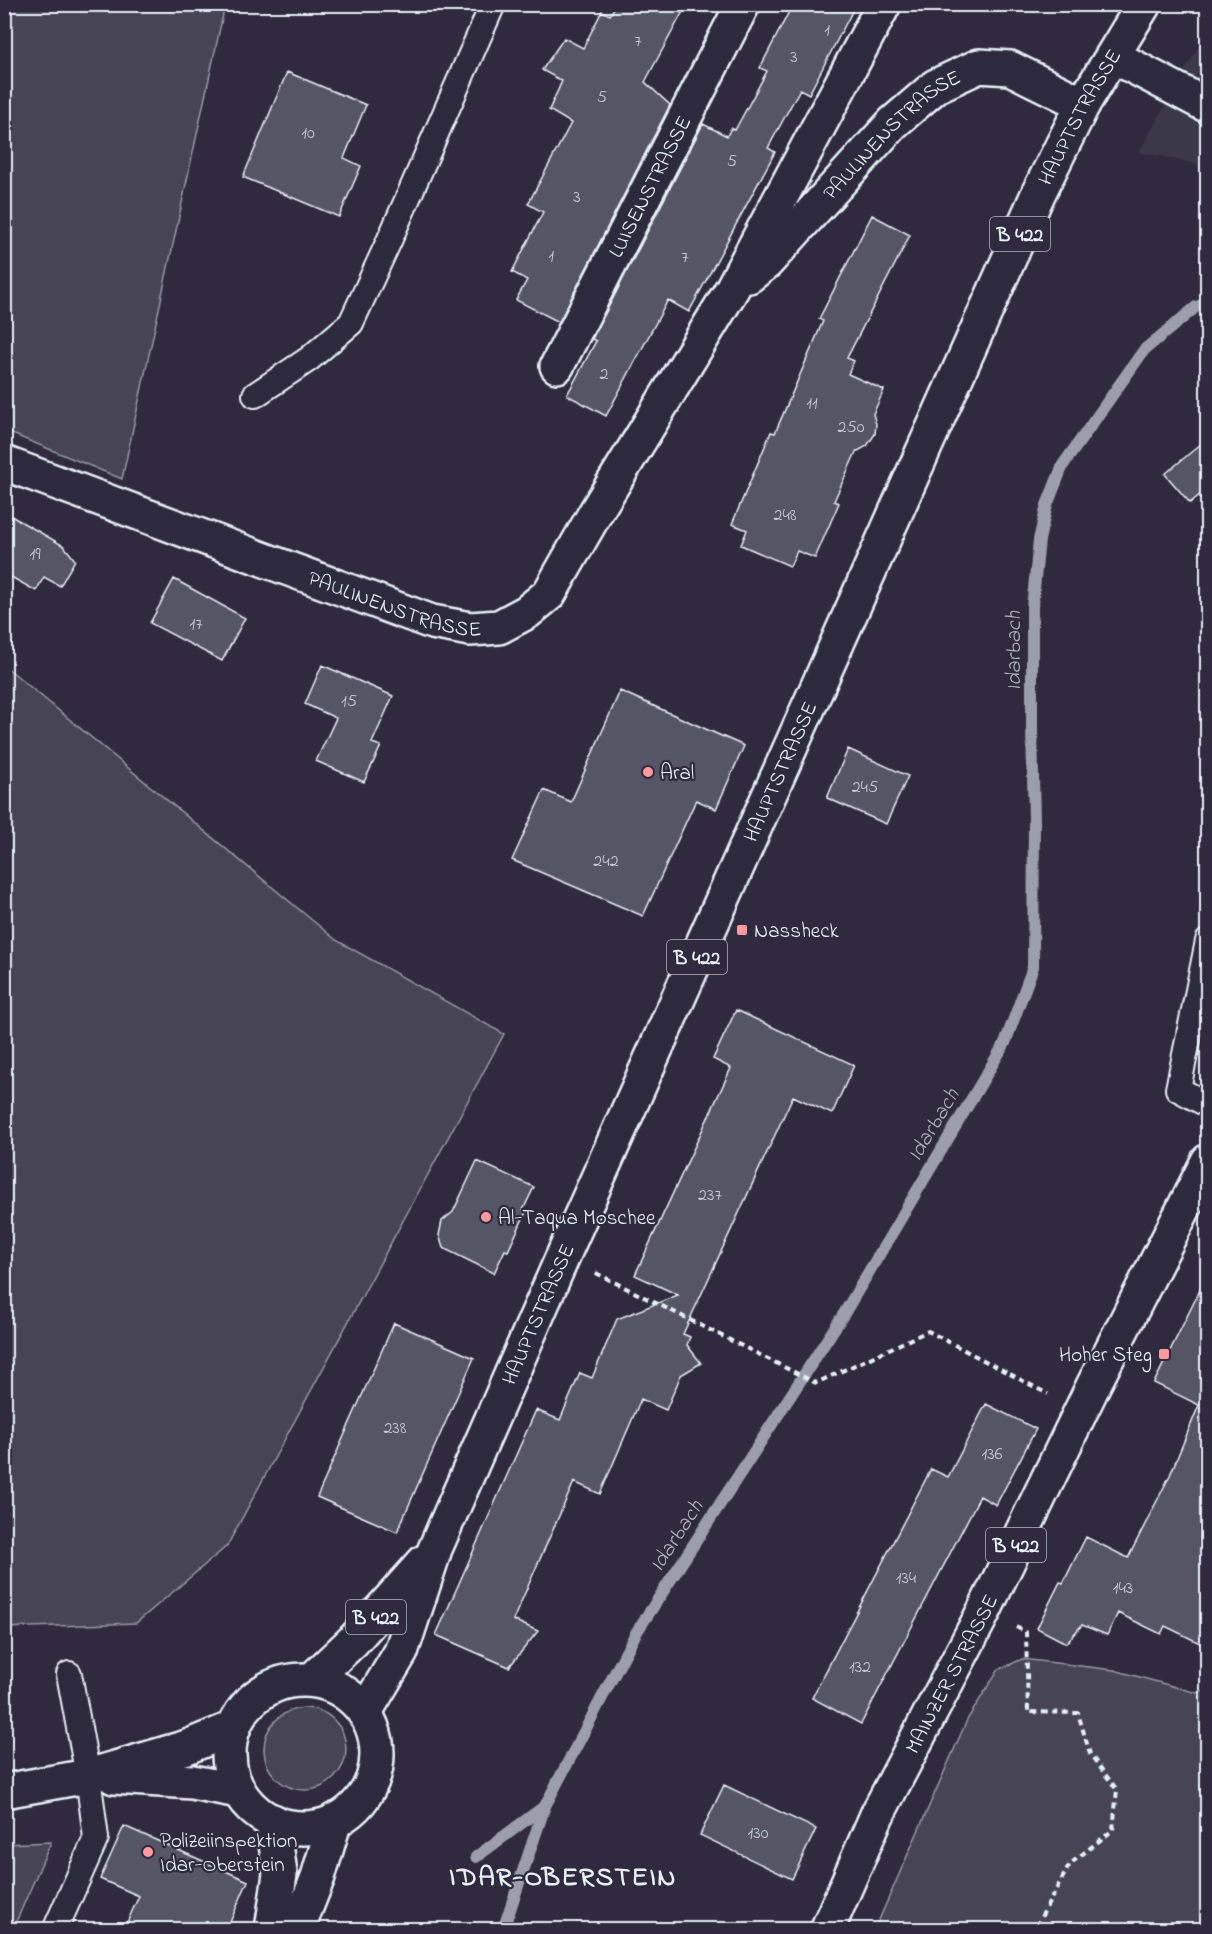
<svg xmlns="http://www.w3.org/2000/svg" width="1212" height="1934" viewBox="0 0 1212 1934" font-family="'Indie Flower',sans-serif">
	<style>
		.built { fill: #3b3749 }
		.green { fill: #464455; stroke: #979aa6; stroke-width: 1.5 }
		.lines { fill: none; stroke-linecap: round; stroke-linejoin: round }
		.stream { stroke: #9c9fab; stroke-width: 12 }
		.building { fill: #575565; stroke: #e8f1f8; stroke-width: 1.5 }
		.lane-casing { stroke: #e8f1f8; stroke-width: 28 }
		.street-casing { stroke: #e8f1f8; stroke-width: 38 }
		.secondary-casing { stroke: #e8f1f8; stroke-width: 38 }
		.primary-casing { stroke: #e8f1f8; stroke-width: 38 }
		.path { stroke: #e8f1f8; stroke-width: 4; stroke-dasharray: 6 4.5; stroke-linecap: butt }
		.lane { stroke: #2f2a3d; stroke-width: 24 }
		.street { stroke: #2f2a3d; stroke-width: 33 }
		.secondary { stroke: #2f2a3d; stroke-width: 33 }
		.primary { stroke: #2f2a3d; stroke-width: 33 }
		.poi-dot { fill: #ff9aa2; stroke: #2f2a3d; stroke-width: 2 }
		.labels { text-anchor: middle; stroke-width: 4.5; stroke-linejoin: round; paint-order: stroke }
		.number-label { font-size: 18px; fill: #c4cad3 }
		.shield { fill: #2f2a3d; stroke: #b0b5c0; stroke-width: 1.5 }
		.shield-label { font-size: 20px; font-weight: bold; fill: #e8f1f8 }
		.street-label { font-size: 21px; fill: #e8f1f8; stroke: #2f2a3d }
		.poi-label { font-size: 21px; fill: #e8f1f8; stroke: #2f2a3d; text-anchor: start }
		.water-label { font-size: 22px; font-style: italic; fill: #afb4be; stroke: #2f2a3d }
		.district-label { font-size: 27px; font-weight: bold; letter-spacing: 1.5px; fill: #e8f1f8; stroke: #2f2a3d }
	</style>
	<rect width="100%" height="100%" fill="#2f2a3d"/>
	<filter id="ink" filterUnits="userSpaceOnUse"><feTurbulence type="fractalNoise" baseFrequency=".0167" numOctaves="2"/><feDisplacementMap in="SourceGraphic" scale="12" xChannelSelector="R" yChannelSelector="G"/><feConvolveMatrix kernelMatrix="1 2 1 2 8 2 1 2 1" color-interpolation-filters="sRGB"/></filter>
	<g filter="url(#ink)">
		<path class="built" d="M 1207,31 L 1207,169 L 1188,162 L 1139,152 Z"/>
		<path class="green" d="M 4,5 L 225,5 L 122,479 L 5,431 Z
			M 5,666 L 336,940 L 504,1034 L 227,1546 L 136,1623 L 5,1628 Z
			M 1022,1659 L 1114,1670 L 1197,1693 L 1207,1689 L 1207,1929 L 875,1929 L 967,1720 L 998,1670 Z
			M264 1749a41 41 0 1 1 82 0a41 41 0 1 1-82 0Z
			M 51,1842 L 13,1929 L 5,1929 L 5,1844 Z"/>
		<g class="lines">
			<path class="stream" d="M 476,1857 L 545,1806
				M 503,1930 L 545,1806 L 636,1633 L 845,1312 L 1005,1043 L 1033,967 L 1034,822 L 1032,728 L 1032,608 L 1039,540 L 1047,505 L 1063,465 L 1144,350 L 1196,307 L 1208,303"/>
		</g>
		<path class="building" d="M 616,4 L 687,4 L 645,82 L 670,105 L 559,322 L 516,300 L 527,280 L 512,272 L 543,212 L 528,204 L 571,123 L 549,110 L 562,81 L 542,70 L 564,38 L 583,48 L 602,11 L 610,15 Z
			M 793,4 L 856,4 L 809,94 L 800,89 L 768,148 L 775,152 L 689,312 L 668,300 L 606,416 L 567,395 L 596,341 L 592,339 L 703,124 L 727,136 L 731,128 L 735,130 L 767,71 L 760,68 Z
			M 287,72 L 366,105 L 344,158 L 361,166 L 339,217 L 243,177 Z
			M 872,215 L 910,235 L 847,358 L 854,361 L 848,374 L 884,390 L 873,414 L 876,424 L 875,434 L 867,446 L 856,452 L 834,501 L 839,503 L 815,558 L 797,551 L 790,566 L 741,545 L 747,530 L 732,524 L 771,432 L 775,433 L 823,321 L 819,319 Z
			M 1208,438 L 1208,488 L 1190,503 L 1165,474 Z
			M 4,512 L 64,546 L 75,560 L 60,586 L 44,577 L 36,591 L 4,573 Z
			M 174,579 L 245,618 L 222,661 L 150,623 Z
			M 322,665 L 393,696 L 372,743 L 381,746 L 364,782 L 316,761 L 336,718 L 305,704 Z
			M 620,691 L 744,746 L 716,809 L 696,800 L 643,916 L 512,860 L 544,790 L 571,802 Z
			M 848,749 L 908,776 L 886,824 L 827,798 Z
			M 736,1010 L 854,1065 L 832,1114 L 793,1096 L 683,1334 L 690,1337 L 687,1345 L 701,1363 L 681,1375 L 666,1410 L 641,1399 L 600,1494 L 574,1482 L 513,1620 L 538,1631 L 509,1667 L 436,1635 L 536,1410 L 560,1420 L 580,1373 L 592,1378 L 617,1319 L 678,1295 L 635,1275 L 731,1068 L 713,1059 Z
			M 477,1161 L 534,1187 L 523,1210 L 526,1212 L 508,1251 L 505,1250 L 494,1273 L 443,1248 L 439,1235 L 442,1221 L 453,1212 Z
			M 1208,1274 L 1208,1647 L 1165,1626 L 1161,1634 L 1118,1613 L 1107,1635 L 1082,1625 L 1066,1643 L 1037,1628 L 1060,1582 L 1063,1583 L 1086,1537 L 1128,1558 L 1170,1475 L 1199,1405 L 1154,1383 Z
			M 394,1323 L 474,1358 L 397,1532 L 317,1497 Z
			M 986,1404 L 1036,1429 L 996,1505 L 980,1496 L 861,1724 L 812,1698 L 931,1469 L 948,1477 Z
			M 724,1785 L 816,1829 L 792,1879 L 700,1835 Z
			M 124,1826 L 248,1881 L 227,1929 L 124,1929 L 139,1896 L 100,1879 Z"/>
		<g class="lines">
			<g class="lane-casing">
				<path id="lane" d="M 255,395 L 309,359 L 351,323 L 389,241 L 493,4
					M 1208,941 L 1178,1089 L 1208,1105
					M 55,1930 L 96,1838 L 88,1776 L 69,1674"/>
			</g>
			<g class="street-casing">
				<g id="street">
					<path id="s1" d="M 749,276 L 766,263 L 893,123 L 936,86 L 979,66 L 1010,68 L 1083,104"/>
					<path id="s2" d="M 557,366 L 743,4"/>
					<path id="s3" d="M 4,463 L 432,622 L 470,629 L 499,627 L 527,612 L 549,594 L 597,510 L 732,289 L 884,4"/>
				</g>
			</g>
			<g class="secondary-casing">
				<path id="secondary" d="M 114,1777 L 192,1782 L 239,1791
					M 4,1791 L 88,1776 L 187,1747 L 233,1728"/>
			</g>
			<g class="primary-casing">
				<g id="primary">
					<path d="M 1113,56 L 1208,106"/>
					<circle cx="303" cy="1754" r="74"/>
					<path d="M 312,1680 L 353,1641 L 424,1562"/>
					<path id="s4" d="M 365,1712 L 401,1652 L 435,1549 L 563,1256 L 1039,192 L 1083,104 L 1144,4"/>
					<path d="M 272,1930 L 280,1874 L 273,1821"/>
					<path d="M 297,1930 L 318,1877 L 335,1820"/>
					<path id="s5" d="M 827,1930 L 877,1815 L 984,1611 L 1093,1386 L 1208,1161"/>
				</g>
			</g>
			<path class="path" d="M 596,1273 L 816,1383 L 928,1331 L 1048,1394
				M 1016,1627 L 1026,1632 L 1028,1712 L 1078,1713 L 1090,1754 L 1117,1790 L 1113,1830 L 1070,1864 L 1034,1930"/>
			<use href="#lane" class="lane"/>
			<use href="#street" class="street"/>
			<use href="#secondary" class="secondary"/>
			<use href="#primary" class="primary"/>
		</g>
	</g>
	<g class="poi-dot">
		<circle cx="648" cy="772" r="6"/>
		<rect x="736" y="924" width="12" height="12" rx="3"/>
		<circle cx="486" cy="1217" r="6"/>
		<rect x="1158" y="1348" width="12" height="12" rx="3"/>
		<circle cx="148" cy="1852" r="6"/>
	</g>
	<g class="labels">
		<g class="number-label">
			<text x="827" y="35">1</text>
			<text x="638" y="46">7</text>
			<text x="794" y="62">3</text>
			<text x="602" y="102">5</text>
			<text x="308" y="138">10</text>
			<text x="732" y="166">5</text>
			<text x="577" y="202">3</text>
			<text x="551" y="261">1</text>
			<text x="685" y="262">7</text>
			<text x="604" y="379">2</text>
			<text x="812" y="408">11</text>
			<text x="851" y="432">250</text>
			<text x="785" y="520">248</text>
			<text x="35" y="559">19</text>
			<text x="196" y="629">17</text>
			<text x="349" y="706">15</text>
			<text x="865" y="792">245</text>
			<text x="606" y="866">242</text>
			<text x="710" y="1200">237</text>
			<text x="395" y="1433">238</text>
			<text x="992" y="1459">136</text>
			<text x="906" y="1583">134</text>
			<text x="1123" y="1593">143</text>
			<text x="860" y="1672">132</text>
			<text x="758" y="1838">130</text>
		</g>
		<g class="shield">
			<rect x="990" y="217" width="60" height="34" rx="4.5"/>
			<rect x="667" y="940" width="60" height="34" rx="4.5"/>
			<rect x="986" y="1528" width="60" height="34" rx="4.5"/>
			<rect x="346" y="1600" width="60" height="34" rx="4.5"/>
		</g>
		<g class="shield-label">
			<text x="1020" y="241">B 422</text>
			<text x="697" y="964">B 422</text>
			<text x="1016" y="1552">B 422</text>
			<text x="376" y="1624">B 422</text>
		</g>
		<g class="street-label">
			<text dy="7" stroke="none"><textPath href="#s4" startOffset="1749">HAUPTSTRASSE</textPath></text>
			<text dy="7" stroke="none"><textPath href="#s1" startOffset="202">PAULINENSTRASSE</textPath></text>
			<text dy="7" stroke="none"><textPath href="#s2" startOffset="202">LUISENSTRASSE</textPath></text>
			<text dy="7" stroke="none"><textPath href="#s3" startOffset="416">PAULINENSTRASSE</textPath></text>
			<text dy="7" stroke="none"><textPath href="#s4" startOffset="1029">HAUPTSTRASSE</textPath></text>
			<text dy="7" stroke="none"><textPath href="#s4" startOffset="435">HAUPTSTRASSE</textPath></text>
			<text dy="7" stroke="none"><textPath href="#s5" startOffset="285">MAINZER STRASSE</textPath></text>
		</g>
		<g class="poi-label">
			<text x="660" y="779">Aral</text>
			<text x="754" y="937">Nassheck</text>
			<text x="498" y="1224">Al-Taqua Moschee</text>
			<text x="1152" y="1361" text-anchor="end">Hoher Steg</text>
			<text x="160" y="1847">Polizeiinspektion<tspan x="160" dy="24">Idar-Oberstein</tspan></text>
		</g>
		<g class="water-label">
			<text transform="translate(1012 651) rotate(-90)" y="8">Idarbach</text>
			<text transform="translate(932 1124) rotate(-59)" y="8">Idarbach</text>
			<text transform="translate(675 1535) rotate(-57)" y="8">Idarbach</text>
		</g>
		<g class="district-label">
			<text x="563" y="1885">IDAR-OBERSTEIN</text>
		</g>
	</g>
	<rect width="1212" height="1934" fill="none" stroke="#2f2a3d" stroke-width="24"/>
	<rect x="12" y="12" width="1188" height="1910" fill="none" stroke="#e8f1f8" stroke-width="2" filter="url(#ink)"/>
</svg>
